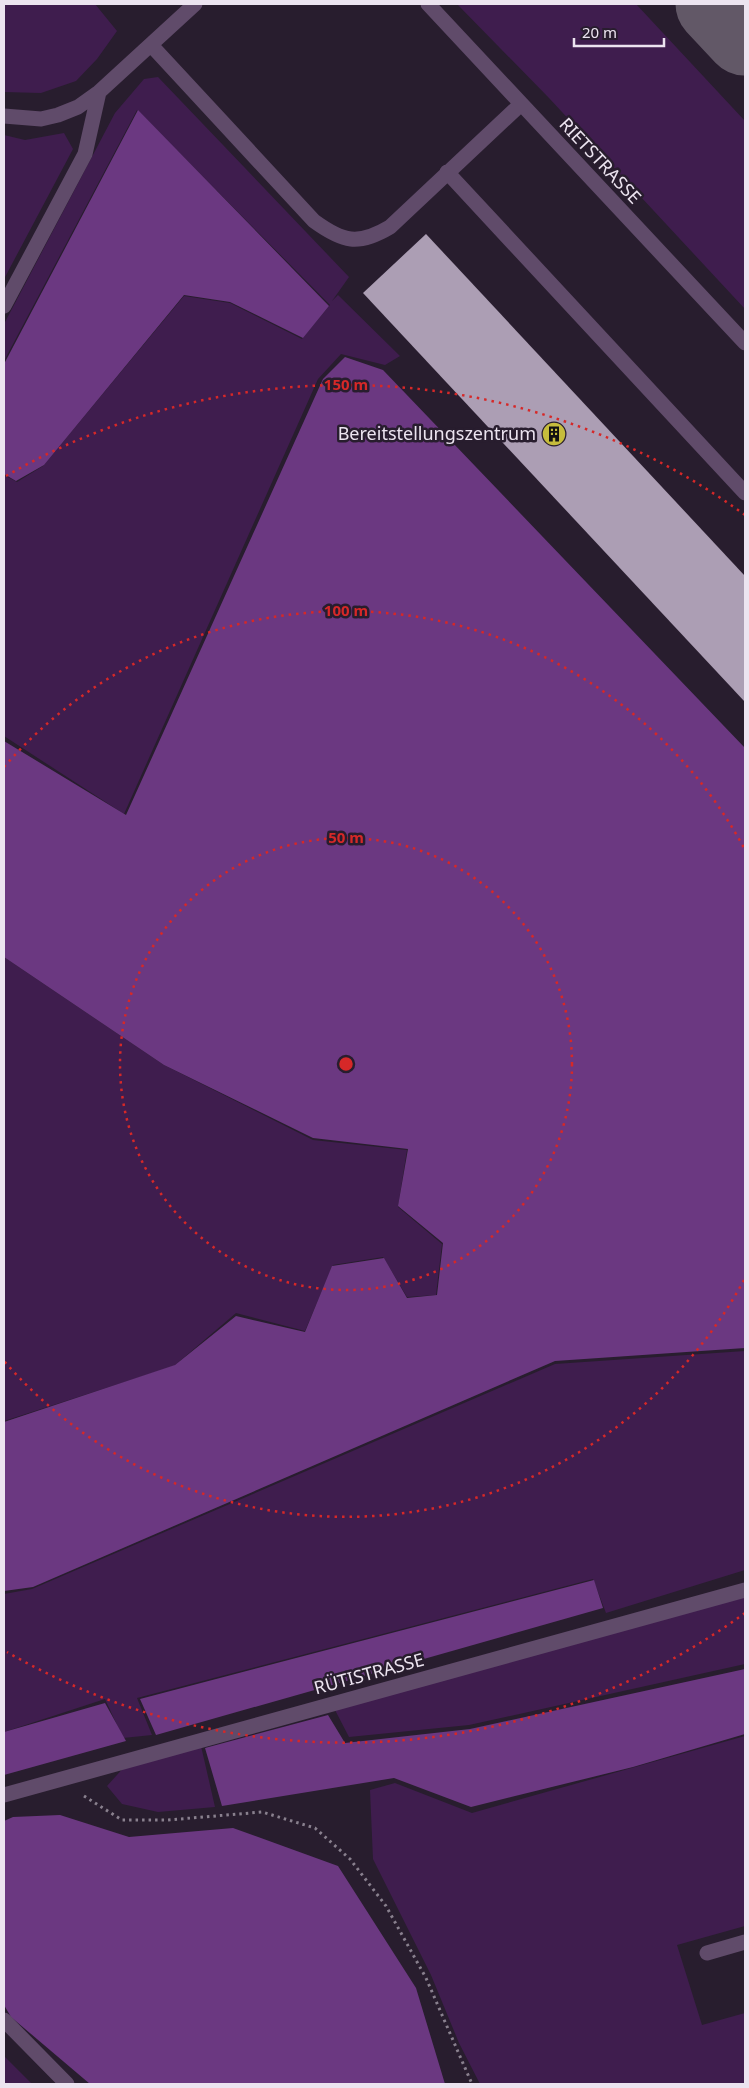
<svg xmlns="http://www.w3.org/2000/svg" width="749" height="2088" viewBox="0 0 749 2088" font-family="'Noto Sans',sans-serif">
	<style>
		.green { fill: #3f1d4e }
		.forest { fill: #6b3881 }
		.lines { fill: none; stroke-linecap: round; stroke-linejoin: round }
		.taxiway { stroke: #625867; stroke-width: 81 }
		.building { fill: #ac9eb4 }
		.path { stroke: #89808e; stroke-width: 3; stroke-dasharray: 2.5 4; stroke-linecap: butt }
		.lane { stroke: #604b6a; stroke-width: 15 }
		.ring { fill: none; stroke: #d62828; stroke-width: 2.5; stroke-dasharray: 2.5 5 }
		.labels { text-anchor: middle; stroke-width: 5; stroke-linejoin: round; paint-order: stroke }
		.street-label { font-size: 18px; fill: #ece4f0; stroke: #281d2e }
		.poi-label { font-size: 18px; fill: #ece4f0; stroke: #281d2e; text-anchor: end }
		.centre { fill: #d62828; stroke: #281d2e; stroke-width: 2.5 }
		.ring-label { font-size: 15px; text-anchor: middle; font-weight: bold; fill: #d62828; stroke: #281d2e; stroke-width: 5; stroke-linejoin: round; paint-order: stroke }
	</style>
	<rect width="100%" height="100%" fill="#281d2e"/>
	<path class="green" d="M 4,4 L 95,4 L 117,31 L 97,59 L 76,81 L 41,93 L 4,92 Z
		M 457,4 L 636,4 L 745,121 L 745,309 L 549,98 Z
		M 158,77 L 349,277 L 332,301 L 338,295 L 400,356 L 385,365 L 341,354 L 318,379 L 124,814 L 4,736 L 4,475 L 17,482 L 43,466 L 184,296 L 230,303 L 302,339 L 330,305 L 137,110 L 4,361 L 4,324 L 115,113 L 144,79 Z
		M 64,133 L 73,149 L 4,279 L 4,135 L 25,140 Z
		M 4,957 L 164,1065 L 313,1140 L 407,1150 L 398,1207 L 442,1244 L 436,1295 L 407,1297 L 383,1257 L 333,1265 L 305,1331 L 236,1313 L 174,1366 L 4,1421 Z
		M 745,1351 L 745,1570 L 606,1613 L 593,1579 L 137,1698 L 152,1735 L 123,1738 L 105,1699 L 4,1732 L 4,1594 L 32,1589 L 555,1364 Z
		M 745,1597 L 745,1664 L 469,1725 L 349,1737 L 335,1710 Z
		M 745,1736 L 745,1926 L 677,1945 L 702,2025 L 745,2013 L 745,2084 L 480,2084 L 459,2043 L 431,1975 L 373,1859 L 370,1790 L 395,1783 L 472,1813 Z
		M 201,1746 L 215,1807 L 158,1812 L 122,1804 L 107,1786 L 126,1765 Z
		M 4,2056 L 32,2084 L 4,2084 Z"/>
	<path class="forest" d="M 138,110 L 329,306 L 303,338 L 230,302 L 184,295 L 44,465 L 16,481 L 4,474 L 4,364 Z
		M 345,357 L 383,370 L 745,748 L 745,1348 L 555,1361 L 33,1587 L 4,1591 L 4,1422 L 175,1365 L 236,1316 L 305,1332 L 332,1266 L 384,1258 L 407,1298 L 437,1295 L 443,1243 L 398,1206 L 408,1149 L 313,1138 L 164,1065 L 4,957 L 4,741 L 126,815 L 323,379 Z
		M 594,1580 L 603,1608 L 156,1735 L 140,1699 Z
		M 745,1669 L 745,1734 L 633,1767 L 471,1807 L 394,1778 L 222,1806 L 205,1748 L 328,1715 L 345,1743 L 470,1729 Z
		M 105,1703 L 126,1741 L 4,1775 L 4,1732 Z
		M 60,1815 L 129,1837 L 233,1828 L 338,1866 L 416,1988 L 445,2084 L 90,2084 L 11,2017 L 4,2005 L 4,1821 L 13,1817 Z"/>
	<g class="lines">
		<path class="taxiway" d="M 716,4 L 745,35"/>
	</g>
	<path class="building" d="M 426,234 L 745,576 L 745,702 L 363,293 Z"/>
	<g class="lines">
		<path class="path" d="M 84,1796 L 122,1820 L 168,1820 L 262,1812 L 315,1828 L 350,1859 L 386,1906 L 426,1978 L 472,2084"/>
		<path class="lane" d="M 428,4 L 745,343
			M 151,45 L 314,221 C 343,242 358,246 390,227 L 521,104
			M 4,116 L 41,119 L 58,115 L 78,107 L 99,92 L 195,4
			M 447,172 L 745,493
			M 4,306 L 85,154 L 99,92
			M 4,1795 L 745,1590
			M 707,1953 L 745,1942
			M 4,2020 L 67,2084"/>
	</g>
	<g class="ring">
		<circle cx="346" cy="1064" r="226"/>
		<path d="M744 1280A453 453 0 0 1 4 1361M4 767A453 453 0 0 1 744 848"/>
		<path d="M745 1613A679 679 0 0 1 7 1652M6 476A679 679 0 0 1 745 515"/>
	</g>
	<defs>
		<g id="building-disc" transform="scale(1.25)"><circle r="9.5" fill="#c6bc3c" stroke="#281d2e"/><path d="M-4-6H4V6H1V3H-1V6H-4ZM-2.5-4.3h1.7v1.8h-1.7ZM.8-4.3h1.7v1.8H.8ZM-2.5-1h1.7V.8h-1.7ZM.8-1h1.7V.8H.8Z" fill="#111"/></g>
	</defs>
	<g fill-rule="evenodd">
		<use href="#building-disc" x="554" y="434"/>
	</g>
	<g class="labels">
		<g class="street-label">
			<text transform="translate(600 161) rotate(47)" y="6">RIETSTRASSE</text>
			<text transform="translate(369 1674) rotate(-15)" y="6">RÜTISTRASSE</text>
		</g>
		<g class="poi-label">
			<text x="536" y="440">Bereitstellungszentrum</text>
		</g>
	</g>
	<circle cx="346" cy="1064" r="8" class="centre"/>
	<g class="ring-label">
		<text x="346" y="390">150 m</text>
		<text x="346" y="616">100 m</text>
		<text x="346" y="843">50 m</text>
	</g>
	<rect width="749" height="2088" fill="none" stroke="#ece4f0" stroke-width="10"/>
	<path d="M574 38v8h90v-8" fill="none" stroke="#ece4f0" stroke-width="2.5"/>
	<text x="582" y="38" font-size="15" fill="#ece4f0" stroke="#281d2e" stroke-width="4" paint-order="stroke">20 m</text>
</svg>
